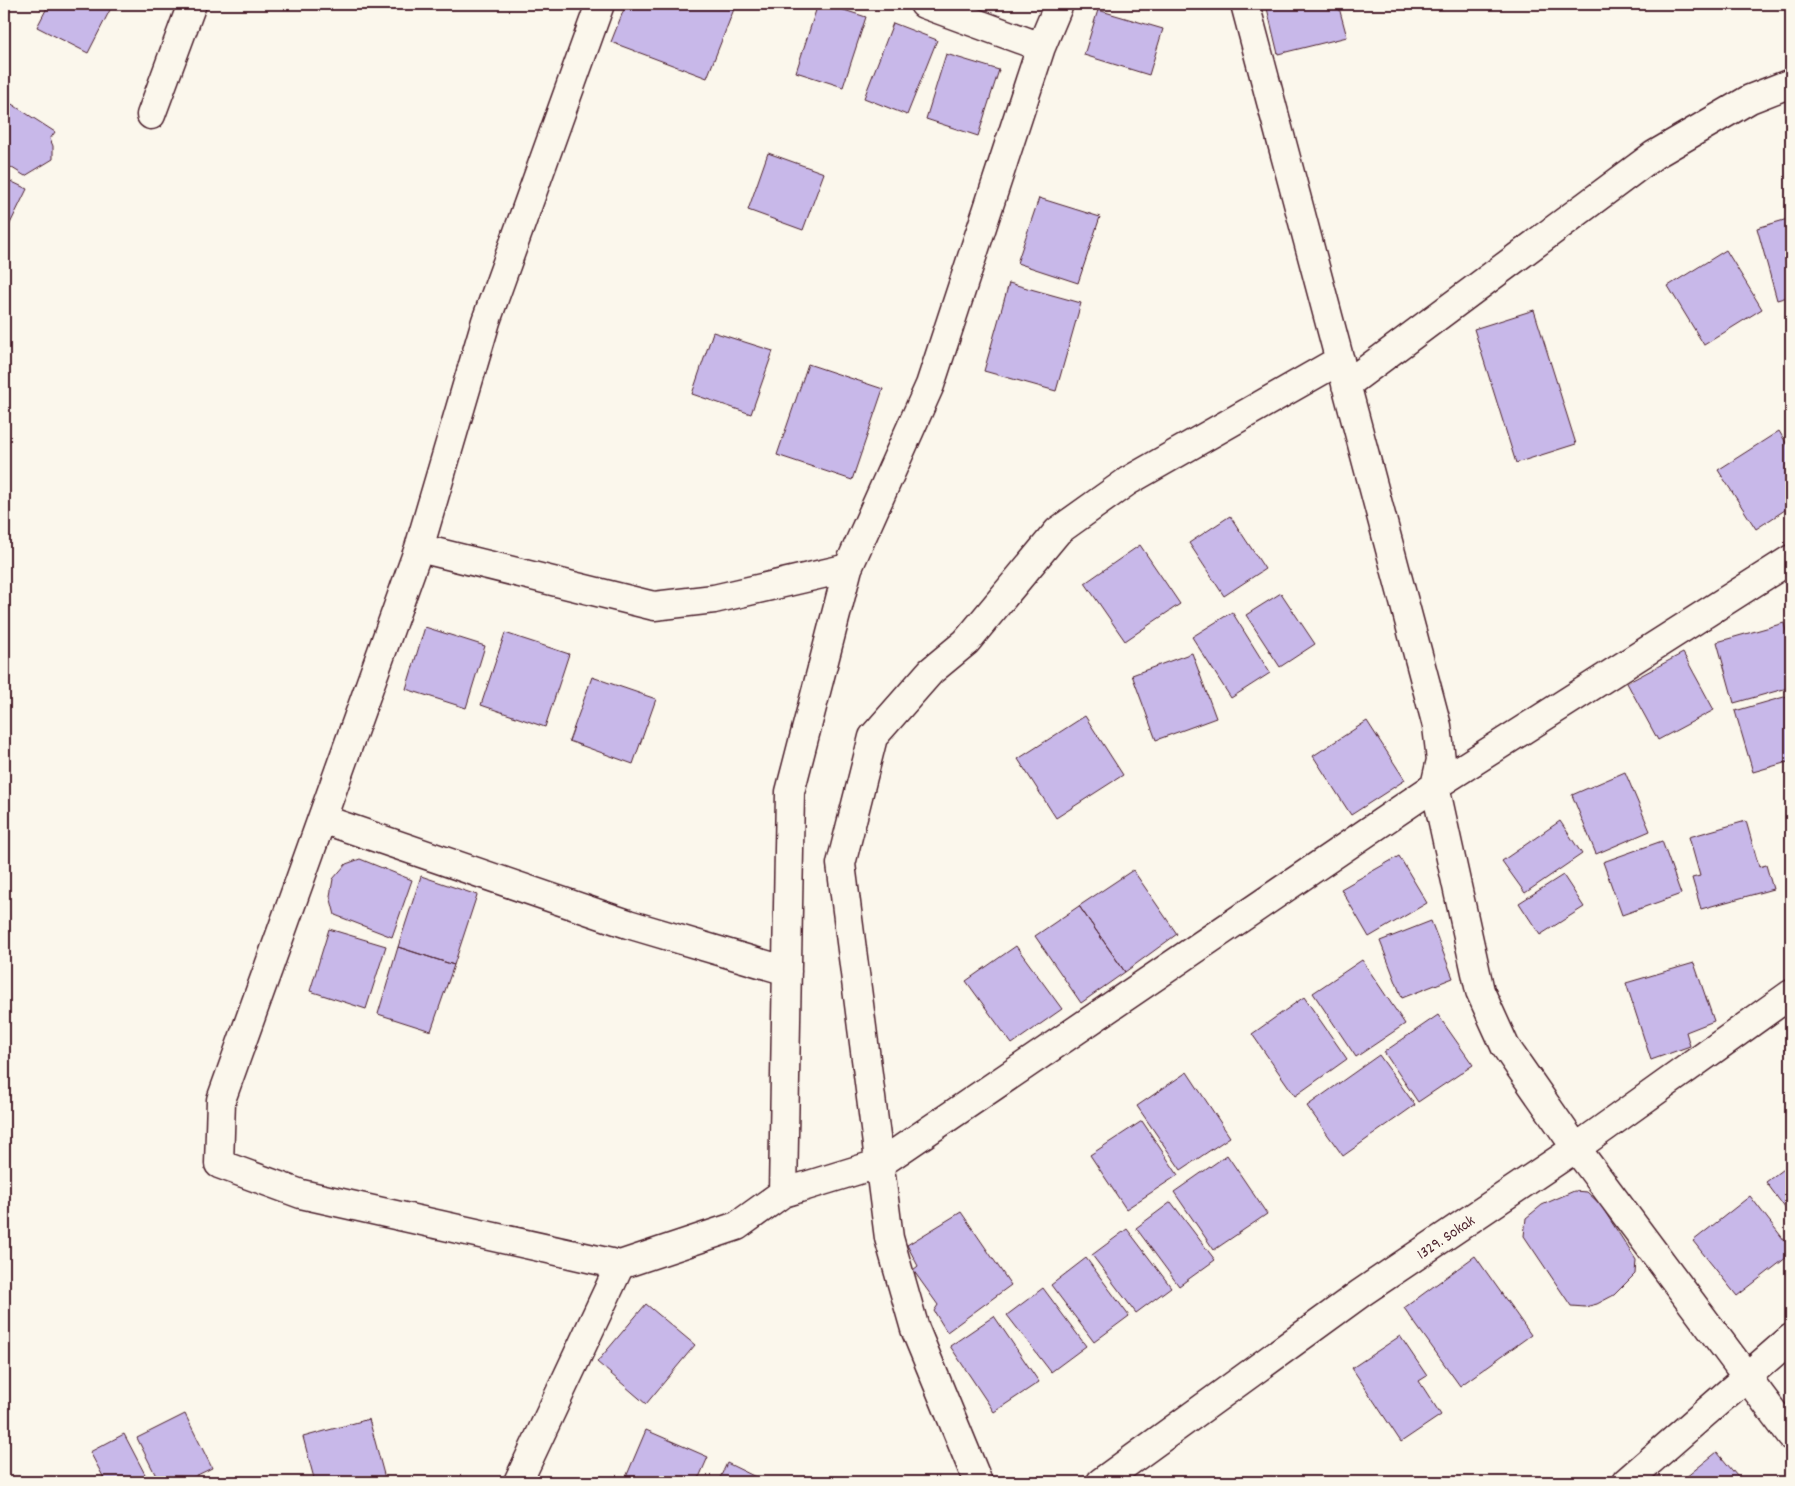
<svg xmlns="http://www.w3.org/2000/svg" width="1795" height="1486" viewBox="0 0 1795 1486" font-family="Dekko,sans-serif">
	<style>
		.building { fill: #c8b8e9; stroke: #4a1f2b }
		.lines { fill: none; stroke-linecap: round; stroke-linejoin: round }
		.minor-casing { stroke: #4a1f2b; stroke-width: 31 }
		.minor { stroke: #fbf7ec; stroke-width: 28 }
		.labels { text-anchor: middle; stroke-width: 4.5; stroke-linejoin: round; paint-order: stroke }
		.street-label { font-size: 16px; fill: #4a1f2b; stroke: #fbf7ec }
	</style>
	<rect width="100%" height="100%" fill="#fbf7ec"/>
	<filter id="ink" filterUnits="userSpaceOnUse"><feTurbulence type="fractalNoise" baseFrequency=".02" numOctaves="2"/><feDisplacementMap in="SourceGraphic" scale="10" xChannelSelector="R" yChannelSelector="G"/><feConvolveMatrix kernelMatrix="1 2 1 2 8 2 1 2 1" color-interpolation-filters="sRGB"/></filter>
	<g filter="url(#ink)">
		<path class="building" d="M 49,4 L 113,4 L 88,53 L 37,27 Z
			M 626,4 L 719,4 L 734,9 L 707,78 L 611,42 Z
			M 818,4 L 825,4 L 866,17 L 843,87 L 796,72 Z
			M 1266,4 L 1338,4 L 1347,37 L 1278,54 Z
			M 1098,10 L 1163,29 L 1149,75 L 1084,55 Z
			M 893,23 L 937,40 L 907,115 L 864,98 Z
			M 946,54 L 999,70 L 978,136 L 926,119 Z
			M 4,99 L 55,132 L 50,139 L 53,146 L 53,159 L 25,176 L 4,163 Z
			M 768,153 L 824,173 L 803,230 L 748,210 Z
			M 4,178 L 27,189 L 4,236 Z
			M 1039,198 L 1100,217 L 1078,283 L 1017,263 Z
			M 1791,218 L 1791,296 L 1777,300 L 1757,228 Z
			M 1726,250 L 1762,309 L 1704,345 L 1668,286 Z
			M 1009,283 L 1081,303 L 1056,391 L 984,371 Z
			M 1534,310 L 1576,444 L 1516,463 L 1474,329 Z
			M 713,332 L 773,351 L 751,414 L 692,394 Z
			M 808,364 L 883,389 L 852,480 L 777,455 Z
			M 1779,431 L 1791,451 L 1791,506 L 1756,529 L 1718,470 Z
			M 1230,516 L 1265,569 L 1224,596 L 1189,543 Z
			M 1140,545 L 1180,604 L 1125,641 L 1085,583 Z
			M 1281,593 L 1315,644 L 1280,667 L 1246,615 Z
			M 1232,612 L 1270,673 L 1231,698 L 1192,637 Z
			M 1784,623 L 1791,651 L 1791,687 L 1734,703 L 1717,642 Z
			M 425,627 L 485,646 L 466,708 L 406,689 Z
			M 505,633 L 569,654 L 545,727 L 481,705 Z
			M 1192,653 L 1216,718 L 1156,740 L 1132,675 Z
			M 1683,653 L 1714,710 L 1658,740 L 1627,683 Z
			M 592,677 L 656,699 L 633,764 L 569,741 Z
			M 1791,695 L 1791,761 L 1753,772 L 1735,711 Z
			M 1085,716 L 1123,775 L 1056,818 L 1018,759 Z
			M 1367,721 L 1405,780 L 1351,815 L 1313,756 Z
			M 1625,772 L 1650,831 L 1596,854 L 1572,795 Z
			M 1560,821 L 1582,854 L 1525,893 L 1502,861 Z
			M 1746,821 L 1759,867 L 1766,865 L 1773,889 L 1701,909 L 1692,878 L 1700,876 L 1689,837 Z
			M 1662,841 L 1681,894 L 1622,915 L 1603,862 Z
			M 1399,856 L 1427,903 L 1369,937 L 1341,889 Z
			M 360,859 L 412,880 L 392,937 L 335,915 L 330,896 L 333,879 L 346,864 Z
			M 1133,870 L 1177,934 L 1125,972 L 1079,906 Z
			M 1563,875 L 1584,907 L 1540,935 L 1519,903 Z
			M 421,876 L 477,895 L 454,965 L 398,947 Z
			M 1079,906 L 1125,972 L 1081,1003 L 1035,936 Z
			M 1431,921 L 1453,978 L 1402,998 L 1380,941 Z
			M 329,929 L 386,946 L 366,1009 L 310,991 Z
			M 1016,946 L 1062,1009 L 1012,1044 L 966,981 Z
			M 398,947 L 454,965 L 431,1031 L 378,1014 Z
			M 1362,960 L 1405,1024 L 1356,1057 L 1313,993 Z
			M 1694,963 L 1714,1021 L 1686,1032 L 1690,1046 L 1651,1060 L 1626,983 Z
			M 1304,997 L 1347,1059 L 1295,1096 L 1252,1034 Z
			M 1438,1015 L 1473,1065 L 1418,1102 L 1384,1052 Z
			M 1379,1055 L 1415,1105 L 1343,1156 L 1307,1106 Z
			M 1187,1072 L 1230,1137 L 1181,1170 L 1137,1106 Z
			M 1142,1121 L 1178,1175 L 1126,1209 L 1090,1155 Z
			M 1227,1155 L 1267,1214 L 1214,1250 L 1174,1192 Z
			M 1791,1163 L 1791,1216 L 1766,1182 Z
			M 1574,1191 L 1587,1192 L 1600,1204 L 1636,1260 L 1635,1274 L 1614,1295 L 1597,1304 L 1585,1307 L 1571,1306 L 1524,1236 L 1526,1218 L 1542,1205 Z
			M 1750,1196 L 1791,1249 L 1791,1254 L 1737,1296 L 1693,1241 Z
			M 1171,1202 L 1215,1260 L 1179,1286 L 1136,1228 Z
			M 961,1212 L 1011,1285 L 947,1332 L 934,1311 L 938,1305 L 913,1270 L 918,1266 L 907,1245 Z
			M 1127,1229 L 1171,1287 L 1136,1313 L 1092,1255 Z
			M 1475,1256 L 1531,1335 L 1460,1386 L 1404,1308 Z
			M 1086,1258 L 1129,1316 L 1094,1342 L 1051,1285 Z
			M 1043,1288 L 1086,1346 L 1051,1372 L 1007,1315 Z
			M 646,1304 L 695,1345 L 646,1404 L 597,1362 Z
			M 994,1316 L 1039,1382 L 994,1412 L 950,1346 Z
			M 1400,1336 L 1427,1376 L 1419,1381 L 1441,1415 L 1401,1442 L 1352,1368 Z
			M 185,1414 L 212,1468 L 183,1482 L 159,1482 L 137,1438 Z
			M 369,1419 L 386,1482 L 315,1482 L 303,1437 Z
			M 646,1430 L 708,1457 L 697,1482 L 624,1482 Z
			M 124,1434 L 149,1482 L 106,1482 L 90,1452 Z
			M 1717,1452 L 1742,1482 L 1680,1482 Z
			M 727,1463 L 766,1482 L 718,1482 Z"/>
		<g class="lines">
			<g class="minor-casing">
				<path id="minor" d="M 600,4 L 486,321 L 419,548 L 221,1100 L 219,1164 L 301,1194 L 620,1265 L 737,1226 L 783,1193 L 881,1163 L 1435,786 L 1791,559
					M 924,4 L 1041,47
					M 1245,4 L 1437,726 L 1441,760 L 1435,786 L 1480,991 L 1505,1046 L 1576,1148 L 1791,1436
					M 151,115 L 192,4
					M 1346,385 L 1654,155 L 1750,99 L 1791,83
					M 419,548 L 654,606 L 714,599 L 848,568
					M 322,819 L 628,924 L 787,971
					M 783,1193 L 790,792 L 848,568 L 930,385 L 1041,47 L 1059,4
					M 518,1482 L 620,1265
					M 978,1482 L 915,1329 L 889,1238 L 841,864 L 873,737 L 931,671 L 966,642 L 1058,531 L 1128,481 L 1340,360
					M 1101,1482 L 1361,1293 L 1576,1148 L 1791,994
					M 1626,1482 L 1791,1338"/>
			</g>
			<use href="#minor" class="minor"/>
		</g>
	</g>
	<g class="labels">
		<g class="street-label">
			<text transform="translate(1445 1236) rotate(-34)" y="6">1329. Sokak</text>
		</g>
	</g>
	<rect width="1795" height="1486" fill="none" stroke="#fbf7ec" stroke-width="20"/>
	<rect x="10" y="10" width="1775" height="1466" fill="none" stroke="#4a1f2b" stroke-width="2" filter="url(#ink)"/>
</svg>
